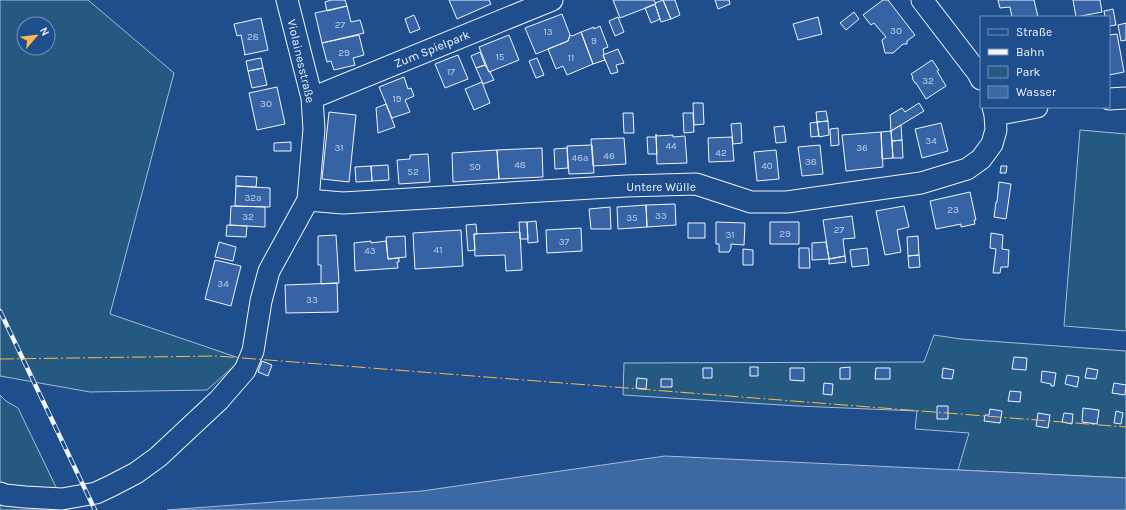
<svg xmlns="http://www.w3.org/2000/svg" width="1126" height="510" viewBox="0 0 1126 510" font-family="Karla,sans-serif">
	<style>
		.green { fill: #245a82; stroke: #a8bbd7; fill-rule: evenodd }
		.water { fill: #3b69a3; stroke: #a8bbd7 }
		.building { fill: #3563a3; stroke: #f2f6ff }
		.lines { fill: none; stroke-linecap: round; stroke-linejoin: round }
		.minor-casing { stroke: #f2f6ff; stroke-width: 23 }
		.minor { stroke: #1f4e8c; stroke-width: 21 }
		.rail-casing { stroke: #f2f6ff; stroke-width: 4.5 }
		.rail { stroke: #1f4e8c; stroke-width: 3; stroke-dasharray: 9; stroke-linecap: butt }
		.power { stroke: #ffb74d; stroke-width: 1; stroke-dasharray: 14 3 2 3; stroke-linecap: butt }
		.labels { text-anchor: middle; stroke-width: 3; stroke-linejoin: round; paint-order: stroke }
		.number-label { font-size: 10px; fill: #c3d1e8 }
		.street-label { font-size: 12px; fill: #f2f6ff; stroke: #1f4e8c }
	</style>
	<rect width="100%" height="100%" fill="#1f4e8c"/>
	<path class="green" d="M 0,0 L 88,0 L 174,73 L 110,314 L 242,359 L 207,390 L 90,392 L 0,376 ZM 24,24 L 48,24 L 48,48 L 24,48 Z
		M 1080,130 L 1126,134 L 1126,331 L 1064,326 Z
		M 934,335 L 961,339 L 1126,351 L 1126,478 L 958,470 L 969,433 L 915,429 L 917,411 L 797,406 L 623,395 L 624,363 L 924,362 Z
		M 0,395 L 6,401 L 18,408 L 67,510 L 0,510 Z"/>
	<path class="water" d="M 665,456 L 1126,478 L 1126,510 L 167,510 L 422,491 Z"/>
	<path class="building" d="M 331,0 L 345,0 L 347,6 L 327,11 L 325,2 Z
		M 449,0 L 489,0 L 491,4 L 457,19 Z
		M 613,0 L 654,0 L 656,4 L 620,18 Z
		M 663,0 L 675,0 L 680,15 L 671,19 Z
		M 663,0 L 671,19 L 661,22 L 655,4 L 656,4 L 655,3 Z
		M 715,0 L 729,0 L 730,4 L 718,9 Z
		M 883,0 L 888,0 L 915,35 L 907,41 L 907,44 L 903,44 L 893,53 L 885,53 L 882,40 L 886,37 L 874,23 L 871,25 L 863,15 Z
		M 998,0 L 1034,0 L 1038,17 L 1012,17 L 1010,7 L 1000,8 Z
		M 1073,0 L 1100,0 L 1102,12 L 1076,17 Z
		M 655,4 L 660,19 L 651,23 L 645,8 Z
		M 347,6 L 351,22 L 360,20 L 364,33 L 322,43 L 315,13 Z
		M 1113,9 L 1116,25 L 1109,26 L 1109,17 L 1105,17 L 1104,11 Z
		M 854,12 L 859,19 L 846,30 L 840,23 Z
		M 562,14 L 570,35 L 568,41 L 536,54 L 525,28 Z
		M 414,15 L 420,29 L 410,33 L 405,19 Z
		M 618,17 L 624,32 L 615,36 L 609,21 Z
		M 818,17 L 822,34 L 798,40 L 793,24 Z
		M 261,18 L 268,50 L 244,55 L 245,54 L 241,35 L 237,36 L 234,24 Z
		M 1126,23 L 1126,40 L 1121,41 L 1118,25 Z
		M 600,26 L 608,47 L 603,49 L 604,54 L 603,55 L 605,60 L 593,64 L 581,32 L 594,27 L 594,29 Z
		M 581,32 L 593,64 L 567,75 L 563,66 L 556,69 L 548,49 L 568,41 L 570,35 L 572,36 Z
		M 1117,34 L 1124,72 L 1109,75 L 1109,35 Z
		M 359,35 L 364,55 L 353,58 L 355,65 L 334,70 L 331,61 L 327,62 L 322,43 Z
		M 509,35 L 519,60 L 489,72 L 479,47 Z
		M 618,49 L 624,63 L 616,65 L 618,72 L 611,74 L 603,55 Z
		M 480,52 L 485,65 L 476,68 L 471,56 Z
		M 458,55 L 468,79 L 445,88 L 435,64 Z
		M 261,58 L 263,68 L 248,71 L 246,61 Z
		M 537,58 L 544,75 L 536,78 L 529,61 Z
		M 932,60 L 939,70 L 937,71 L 946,86 L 926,99 L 916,83 L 915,83 L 912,78 L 913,77 L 911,74 Z
		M 485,65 L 489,72 L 490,72 L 494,80 L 483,84 L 476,68 Z
		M 263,68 L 267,85 L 252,88 L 248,71 Z
		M 404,77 L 408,89 L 411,88 L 414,96 L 405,100 L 410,112 L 392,118 L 379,87 Z
		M 482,82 L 490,103 L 474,110 L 465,89 Z
		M 277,87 L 285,124 L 257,130 L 249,93 Z
		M 693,103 L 703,103 L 704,124 L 694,125 Z
		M 919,103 L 924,111 L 891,131 L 890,115 L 902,108 L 905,112 Z
		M 386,104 L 395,127 L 378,133 L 376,108 Z
		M 826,111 L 828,121 L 817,122 L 816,112 Z
		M 329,112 L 356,115 L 349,182 L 322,179 Z
		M 623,113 L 633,113 L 634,133 L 624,133 Z
		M 683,113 L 693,113 L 694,132 L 684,133 Z
		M 828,121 L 829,135 L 819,137 L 817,122 Z
		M 817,122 L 819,136 L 811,137 L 810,123 Z
		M 741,123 L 742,143 L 733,144 L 731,124 Z
		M 941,123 L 948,151 L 922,158 L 915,129 Z
		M 901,125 L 902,140 L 892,141 L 891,131 Z
		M 784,126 L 786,142 L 776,143 L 774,127 Z
		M 838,128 L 839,145 L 831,146 L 830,129 Z
		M 891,131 L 893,158 L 882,159 L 881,132 Z
		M 881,132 L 883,167 L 846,171 L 842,135 Z
		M 656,134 L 656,136 L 673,135 L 673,137 L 685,136 L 687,163 L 657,164 Z
		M 647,137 L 656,137 L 657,154 L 648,154 Z
		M 732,137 L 734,161 L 709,162 L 708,138 Z
		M 624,138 L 626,164 L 593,166 L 591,139 Z
		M 902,140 L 903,158 L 893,158 L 892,141 Z
		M 291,142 L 291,151 L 274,151 L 274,143 Z
		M 592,145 L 594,173 L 569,174 L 567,146 Z
		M 820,145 L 823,174 L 802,176 L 798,147 Z
		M 542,148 L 543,177 L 499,179 L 497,150 Z
		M 567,148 L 568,168 L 555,169 L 554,149 Z
		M 497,150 L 499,179 L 453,182 L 452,153 Z
		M 776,150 L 779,179 L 757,181 L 754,152 Z
		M 428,154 L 430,182 L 399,184 L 397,160 L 410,159 L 410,155 Z
		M 388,165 L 389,180 L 372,181 L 371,166 Z
		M 371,166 L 372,181 L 356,182 L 355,167 Z
		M 1001,166 L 1007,166 L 1006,173 L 1000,173 Z
		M 236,176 L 257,177 L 256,187 L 236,186 Z
		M 999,182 L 1011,184 L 1006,219 L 994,217 L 996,202 L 997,202 Z
		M 236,186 L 270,188 L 270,207 L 235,206 Z
		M 970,192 L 976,220 L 974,220 L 975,224 L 961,227 L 961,224 L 936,229 L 930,201 Z
		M 675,204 L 676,225 L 647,227 L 646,205 Z
		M 646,205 L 647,227 L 618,229 L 617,207 Z
		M 231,206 L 265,207 L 265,227 L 230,225 Z
		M 904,206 L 909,227 L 897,230 L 901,252 L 885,255 L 876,211 Z
		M 610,207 L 611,229 L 591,229 L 589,209 Z
		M 852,216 L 855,238 L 843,239 L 845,256 L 829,259 L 823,220 Z
		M 536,221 L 538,242 L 528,243 L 527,222 Z
		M 519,222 L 527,222 L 528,239 L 520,239 Z
		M 716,222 L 745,223 L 744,245 L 731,244 L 731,248 L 729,252 L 719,252 L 719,244 L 716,244 Z
		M 770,222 L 799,222 L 799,244 L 770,244 Z
		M 688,223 L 705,223 L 705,238 L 688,238 Z
		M 476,224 L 477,234 L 474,234 L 475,250 L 468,251 L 466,225 Z
		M 227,225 L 247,226 L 246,237 L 226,236 Z
		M 581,228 L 582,251 L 547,253 L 546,230 Z
		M 461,230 L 463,266 L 415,269 L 413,233 Z
		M 520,232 L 522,270 L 506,271 L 505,255 L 475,256 L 474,234 Z
		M 991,233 L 1003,235 L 1002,249 L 1009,250 L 1008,267 L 1001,267 L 1000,273 L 993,273 L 996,249 L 990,248 Z
		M 336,235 L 339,283 L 321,284 L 321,265 L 318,265 L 318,236 Z
		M 405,236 L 406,257 L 388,259 L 386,237 Z
		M 918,236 L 919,255 L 908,256 L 907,237 Z
		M 371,241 L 371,243 L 386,241 L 388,259 L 399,258 L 399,262 L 397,262 L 398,268 L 355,271 L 354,243 Z
		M 219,242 L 236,247 L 233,261 L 215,257 Z
		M 826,242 L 829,259 L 812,260 L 812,243 Z
		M 799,248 L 809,248 L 810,268 L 799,268 Z
		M 867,248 L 869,265 L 852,267 L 850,250 Z
		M 743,249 L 753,250 L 753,265 L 743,265 Z
		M 919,255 L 920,267 L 909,268 L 908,256 Z
		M 845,256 L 846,262 L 829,264 L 829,259 Z
		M 215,260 L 241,266 L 231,306 L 205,299 Z
		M 337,283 L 338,312 L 286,313 L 285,285 Z
		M 1014,357 L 1027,358 L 1026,370 L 1012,369 Z
		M 262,361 L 272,365 L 268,376 L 258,372 Z
		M 750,367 L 758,367 L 758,376 L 750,376 Z
		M 850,367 L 850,379 L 840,379 L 840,368 Z
		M 703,368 L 712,368 L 712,378 L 703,378 Z
		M 790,368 L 804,368 L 804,381 L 790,380 Z
		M 876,368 L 890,368 L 890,379 L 875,379 Z
		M 943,368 L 954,370 L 952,379 L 942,378 Z
		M 1087,368 L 1098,370 L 1096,379 L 1085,378 Z
		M 1042,371 L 1056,373 L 1054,386 L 1051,386 L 1051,384 L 1041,382 Z
		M 1067,375 L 1079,377 L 1077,387 L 1065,384 Z
		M 637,378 L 647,379 L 646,389 L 636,388 Z
		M 661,379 L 672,379 L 672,387 L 661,387 Z
		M 824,383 L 833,384 L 832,395 L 823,394 Z
		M 1114,383 L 1126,385 L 1125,395 L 1112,393 Z
		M 1010,391 L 1021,392 L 1020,402 L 1008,401 Z
		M 937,406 L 948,406 L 948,419 L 937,419 Z
		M 1083,408 L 1099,410 L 1097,424 L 1082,422 Z
		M 990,409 L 1002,411 L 1000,423 L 984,421 L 985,415 L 989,415 Z
		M 1116,411 L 1123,413 L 1121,424 L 1114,423 Z
		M 1038,413 L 1050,415 L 1048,428 L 1036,426 Z
		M 1064,413 L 1073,414 L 1072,424 L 1062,422 Z"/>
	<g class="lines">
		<g class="minor-casing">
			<path id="minor" d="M 922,0 L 978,73 L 981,79
				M 312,98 L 552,0
				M 1109,99 L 1126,98
				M 995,115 L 1037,107
				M 308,200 L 343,203 L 626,186 L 696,184 L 751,202 L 787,202 L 850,193 L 921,183 L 967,169 L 981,159 L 992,144 L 996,130 L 995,115 L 993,107
				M 0,493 L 5,495 L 25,497 L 62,499 L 96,493 L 111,486 L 136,473 L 158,457 L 219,400 L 245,370 L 253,351 L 261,301 L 269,271 L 308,200 L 314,129 L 312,98 L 287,0"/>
		</g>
		<use href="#minor" class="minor"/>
		<g class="rail-casing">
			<path id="rail" d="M 0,311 L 95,510"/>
		</g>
		<use href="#rail" class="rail"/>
		<path class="power" d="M 0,359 L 217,356 L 1126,427"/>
	</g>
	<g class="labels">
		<g class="number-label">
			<text x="340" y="28">27</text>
			<text x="896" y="34">30</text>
			<text x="548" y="35">13</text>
			<text x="253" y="40">28</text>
			<text x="594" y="44">9</text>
			<text x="344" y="56">29</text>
			<text x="500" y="60">15</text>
			<text x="571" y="61">11</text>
			<text x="451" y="75">17</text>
			<text x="928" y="84">32</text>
			<text x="397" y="102">19</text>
			<text x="266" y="107">30</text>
			<text x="931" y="144">34</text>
			<text x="671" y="149">44</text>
			<text x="339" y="151">31</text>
			<text x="862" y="151">36</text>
			<text x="721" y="156">42</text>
			<text x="609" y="159">46</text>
			<text x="580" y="161">46a</text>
			<text x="811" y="165">38</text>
			<text x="520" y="168">48</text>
			<text x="767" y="169">40</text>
			<text x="475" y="170">50</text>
			<text x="413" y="175">52</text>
			<text x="253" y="201">32a</text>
			<text x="953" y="213">23</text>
			<text x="661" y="219">33</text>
			<text x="248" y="220">32</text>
			<text x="632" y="221">35</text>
			<text x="839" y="233">27</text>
			<text x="785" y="237">29</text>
			<text x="730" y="238">31</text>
			<text x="564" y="245">37</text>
			<text x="438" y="253">41</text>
			<text x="370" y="254">43</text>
			<text x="223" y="287">34</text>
			<text x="312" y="303">33</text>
		</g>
		<g class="street-label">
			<text transform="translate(432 49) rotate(-22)" y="4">Zum Spielpark</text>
			<text transform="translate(301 61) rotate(77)" y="4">Violainesstraße</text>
			<text x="661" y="191">Untere Wülle</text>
		</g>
	</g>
	<rect x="980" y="16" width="130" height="92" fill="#1f4e8c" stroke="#7391ba"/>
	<rect x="988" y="29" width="20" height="6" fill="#1f4e8c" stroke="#7391ba"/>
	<text x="1016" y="36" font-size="12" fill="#f2f6ff">Straße</text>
	<rect x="988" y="49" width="20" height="6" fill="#f2f6ff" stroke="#7391ba"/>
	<text x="1016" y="56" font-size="12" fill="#f2f6ff">Bahn</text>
	<rect x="988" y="66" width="20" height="12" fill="#245a82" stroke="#7391ba"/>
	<text x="1016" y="76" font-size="12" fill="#f2f6ff">Park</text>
	<rect x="988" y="86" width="20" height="12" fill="#3b69a3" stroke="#7391ba"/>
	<text x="1016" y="96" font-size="12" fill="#f2f6ff">Wasser</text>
	<g transform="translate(36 36) rotate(62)"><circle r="19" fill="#1f4e8c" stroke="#7391ba"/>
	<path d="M0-3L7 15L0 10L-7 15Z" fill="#ffb74d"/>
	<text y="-6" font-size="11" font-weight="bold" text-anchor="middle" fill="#f2f6ff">N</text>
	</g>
</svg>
